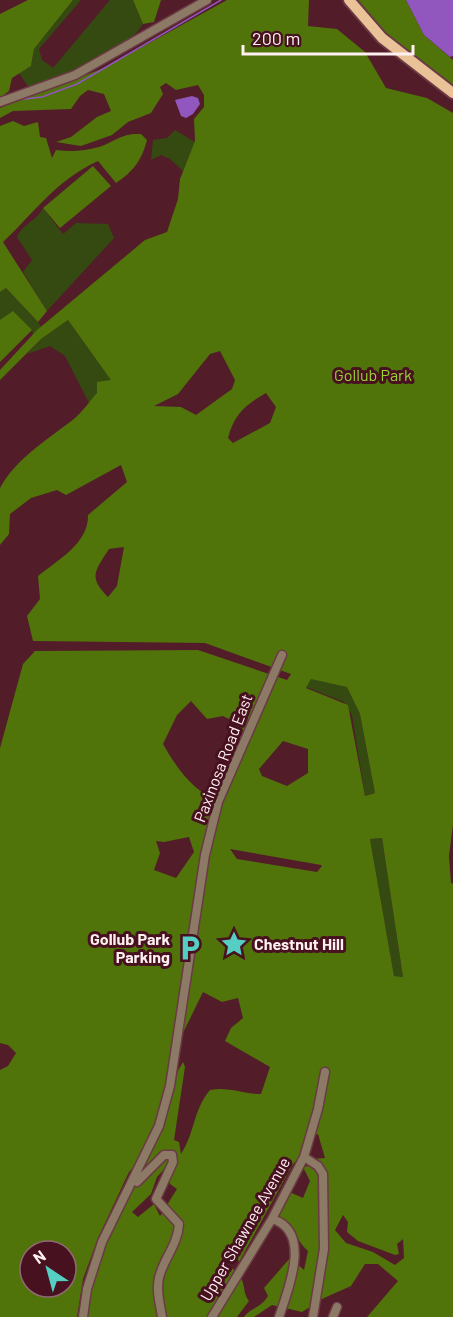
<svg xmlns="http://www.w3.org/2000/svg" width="453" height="1317" viewBox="0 0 453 1317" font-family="Barlow,sans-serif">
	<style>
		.green { fill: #344a11 }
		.forest { fill: #50730a; fill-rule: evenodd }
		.water { fill: #9157be }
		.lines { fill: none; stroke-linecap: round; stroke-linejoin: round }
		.stream { stroke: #9157be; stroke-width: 1.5 }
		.minor-casing { stroke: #6b3a45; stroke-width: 11 }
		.major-casing { stroke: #6b3a45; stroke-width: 14 }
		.minor { stroke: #8d7a66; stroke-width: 8 }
		.major { stroke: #e9c298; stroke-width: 10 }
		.labels { text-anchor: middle; stroke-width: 6; stroke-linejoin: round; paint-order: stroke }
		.park-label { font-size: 16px; fill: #99d433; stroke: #471120 }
		.street-label { font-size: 16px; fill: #fff0f2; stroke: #471120 }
		.poi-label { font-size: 16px; font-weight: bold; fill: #fff0f2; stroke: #471120; text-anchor: end }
	</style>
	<rect width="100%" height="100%" fill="#531c29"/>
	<path class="green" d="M 73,0 L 81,0 L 39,49 L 42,60 L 53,68 L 110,0 L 133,0 L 143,24 C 123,56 63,75 29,88 L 19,73 L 31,66 L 34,49 Z
		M 175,130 L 195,142 L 183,171 L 170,159 L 161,155 L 151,160 L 153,140 L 167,138 Z
		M 43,208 L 63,234 L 76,223 L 108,224 L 114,238 L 47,311 L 23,272 L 32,260 L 17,237 C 22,224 37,221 43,208 Z
		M 6,288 L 38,322 L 41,327 L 33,335 L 32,330 L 0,320 L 0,292 Z
		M 68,320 L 112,380 L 89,403 L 65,356 L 50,346 L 27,354 L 41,339 Z
		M 291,674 L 347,686 L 360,714 L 375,793 L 365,796 L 352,715 L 344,702 L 306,687 Z
		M 382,838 L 403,977 L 394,976 L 370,839 Z"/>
	<path class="forest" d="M 28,0 L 73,0 L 34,49 L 31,66 L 12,78 L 9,91 L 0,98 L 0,14 Z
		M 133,0 L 161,0 L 154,22 L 143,24 Z
		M 227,0 L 309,0 L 308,26 L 337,29 L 365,52 L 386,88 L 427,98 L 453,113 L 453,824 L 449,856 L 451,883 L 453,884 L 453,1317 L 367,1317 L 398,1281 L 378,1264 L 365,1264 L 351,1286 L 324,1298 L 302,1312 L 272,1305 L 254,1317 L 244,1317 C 251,1307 260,1309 268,1296 L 264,1288 L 290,1258 L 304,1270 L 308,1251 C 295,1239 293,1226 277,1215 L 287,1191 L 303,1198 L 310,1181 L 303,1167 L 313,1165 L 313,1159 L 325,1158 L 318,1134 L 308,1137 L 302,1155 L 293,1164 L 239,1262 L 235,1251 L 224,1249 L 222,1261 C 230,1267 241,1273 243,1283 C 245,1291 244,1294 249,1301 L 237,1317 L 85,1317 C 96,1248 129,1185 158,1122 C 166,1103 172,1079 183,1062 L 185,1067 L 174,1140 L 179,1142 L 181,1154 C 195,1133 193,1110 210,1090 C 228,1086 243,1094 261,1094 L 270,1067 L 225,1041 L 231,1028 L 243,1018 L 238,998 L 222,1002 L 203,992 L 181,1037 L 154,1129 L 140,1160 L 129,1172 L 98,1238 L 83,1279 L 77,1317 L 0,1317 L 0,1070 L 8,1066 L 16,1053 L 8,1045 L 0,1043 L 0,748 L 23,664 L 35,651 L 198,650 L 287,680 L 291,674 L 205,643 L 33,641 L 27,616 L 40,599 L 38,576 C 58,560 89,543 88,515 L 127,482 L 121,465 L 66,495 L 57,490 L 31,498 L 10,514 L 9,534 L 0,545 L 0,488 C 17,457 49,439 75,418 C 83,411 90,401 97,393 L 97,382 L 111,380 L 68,320 L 41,339 L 0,380 L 0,370 L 37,330 L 145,240 L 167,232 L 178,199 L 180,179 L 195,141 L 194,119 L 204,107 L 204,95 L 198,85 L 176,90 L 166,83 L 160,87 L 163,94 L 151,113 L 128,122 L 112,135 L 81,146 L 56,142 L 71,137 L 97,117 L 111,111 L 104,94 L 88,90 L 80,96 L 71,109 L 13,111 L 0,118 L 0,108 L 104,68 ZM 220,351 L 235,380 L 232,389 L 196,415 L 181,407 L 154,406 L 178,394 L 210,354 ZM 266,393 L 276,407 L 270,423 L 233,443 L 228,438 C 234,415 245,405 266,393 ZM 124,547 L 117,586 L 108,597 C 88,577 95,571 109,549 ZM 311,679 L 347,687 L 360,714 L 375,793 L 365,796 L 348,705 L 306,688 ZM 191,701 L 207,719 L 223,716 L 235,722 L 238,740 L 244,747 L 221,803 C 194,792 177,769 163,744 L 177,715 ZM 283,741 L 308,749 L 308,773 L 287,786 L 262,776 L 259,769 ZM 189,837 L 194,852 L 176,878 L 154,870 L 160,853 L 156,841 L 164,842 ZM 382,838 L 403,977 L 394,976 L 370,839 ZM 230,849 L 321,865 L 322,866 L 317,872 L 237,859 ZM 167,1166 L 170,1184 L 177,1189 L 160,1216 L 154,1204 L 138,1217 L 132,1212 L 151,1194 L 157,1177 ZM 343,1215 L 348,1222 L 347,1232 L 358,1241 L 395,1255 L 399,1254 L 397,1244 L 403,1239 L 404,1258 L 395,1265 L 373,1252 L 346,1243 L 335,1230 ZM 30,1251 L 66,1251 L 66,1287 L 30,1287 Z
		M 358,0 L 406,0 L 424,35 L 453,60 L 453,89 L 399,48 Z
		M 13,121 L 24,126 L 38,122 L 40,137 L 46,138 L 52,158 L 56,150 C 71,152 84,151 99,147 C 116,141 121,133 141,134 L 147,140 C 142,160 133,172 116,183 L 98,161 C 55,181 36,211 3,242 L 47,311 L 38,322 L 6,288 L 0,292 L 0,126 Z
		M 93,166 L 111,186 L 60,228 L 43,208 Z
		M 13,311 L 32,330 L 0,362 L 0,320 Z"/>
	<path class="water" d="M 406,0 L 453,0 L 453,56 L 450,57 L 424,35 Z
		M 192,96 L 198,98 L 200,104 L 193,114 L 186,118 L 181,116 L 175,100 Z"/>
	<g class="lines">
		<path class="stream" d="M 16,100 L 42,97 L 77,84 L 221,0"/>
		<g class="minor-casing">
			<path id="minor" d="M 0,102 L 75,75 L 207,0
				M 304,1157 L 318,1166 L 323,1174 L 324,1249 L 313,1317
				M 137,1182 L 164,1155 L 172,1155 L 173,1162 L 156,1199 L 179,1224 C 178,1245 163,1259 159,1278 C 156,1291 160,1304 162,1317
				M 272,1219 C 312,1231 289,1288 279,1317
				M 83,1317 L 87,1289 L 102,1242 L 159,1126 L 170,1086 L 205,855 L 218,802 L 282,655
				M 212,1317 L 272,1219 L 304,1157 L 318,1109 L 325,1072
				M 333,1317 L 337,1307"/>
		</g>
		<g class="major-casing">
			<path id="major" d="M 349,0 L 382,38 L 453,93"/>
		</g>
		<use href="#minor" class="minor"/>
		<use href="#major" class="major"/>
	</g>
	<defs>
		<g id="sight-bare" transform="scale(2.07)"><path d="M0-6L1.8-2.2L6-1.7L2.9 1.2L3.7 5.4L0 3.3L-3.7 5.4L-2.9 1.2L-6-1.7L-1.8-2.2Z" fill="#55cec4" stroke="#471120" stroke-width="2.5" paint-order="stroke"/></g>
		<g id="parking-bare" transform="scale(2.07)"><path d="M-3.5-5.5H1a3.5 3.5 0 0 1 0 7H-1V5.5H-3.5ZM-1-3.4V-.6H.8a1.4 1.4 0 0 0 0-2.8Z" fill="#55cec4" stroke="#471120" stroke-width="2.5" paint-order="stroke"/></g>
	</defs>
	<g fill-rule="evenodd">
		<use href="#sight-bare" x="234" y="944"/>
		<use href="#parking-bare" x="190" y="948"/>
	</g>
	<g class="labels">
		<g class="park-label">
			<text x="373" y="381">Gollub Park</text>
		</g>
		<g class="street-label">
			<text transform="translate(223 758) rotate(-69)" y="6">Paxinosa Road East</text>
			<text transform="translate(245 1229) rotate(-60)" y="6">Upper Shawnee Avenue</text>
		</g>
		<g class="poi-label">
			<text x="170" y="945">Gollub Park<tspan x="170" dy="18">Parking</tspan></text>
			<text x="254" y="950" text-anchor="start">Chestnut Hill</text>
		</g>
	</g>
	<g transform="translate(48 1269) rotate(324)"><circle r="28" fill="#471120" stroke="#916a74" stroke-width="1.5"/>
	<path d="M0-4.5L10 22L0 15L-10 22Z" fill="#55cec4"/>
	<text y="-9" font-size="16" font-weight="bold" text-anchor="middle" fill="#fff0f2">N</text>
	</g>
	<path d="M243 45v9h170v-9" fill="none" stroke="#fff0f2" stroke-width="3"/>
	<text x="252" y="45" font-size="18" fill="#fff0f2" stroke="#471120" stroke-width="4.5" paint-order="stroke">200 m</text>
</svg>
